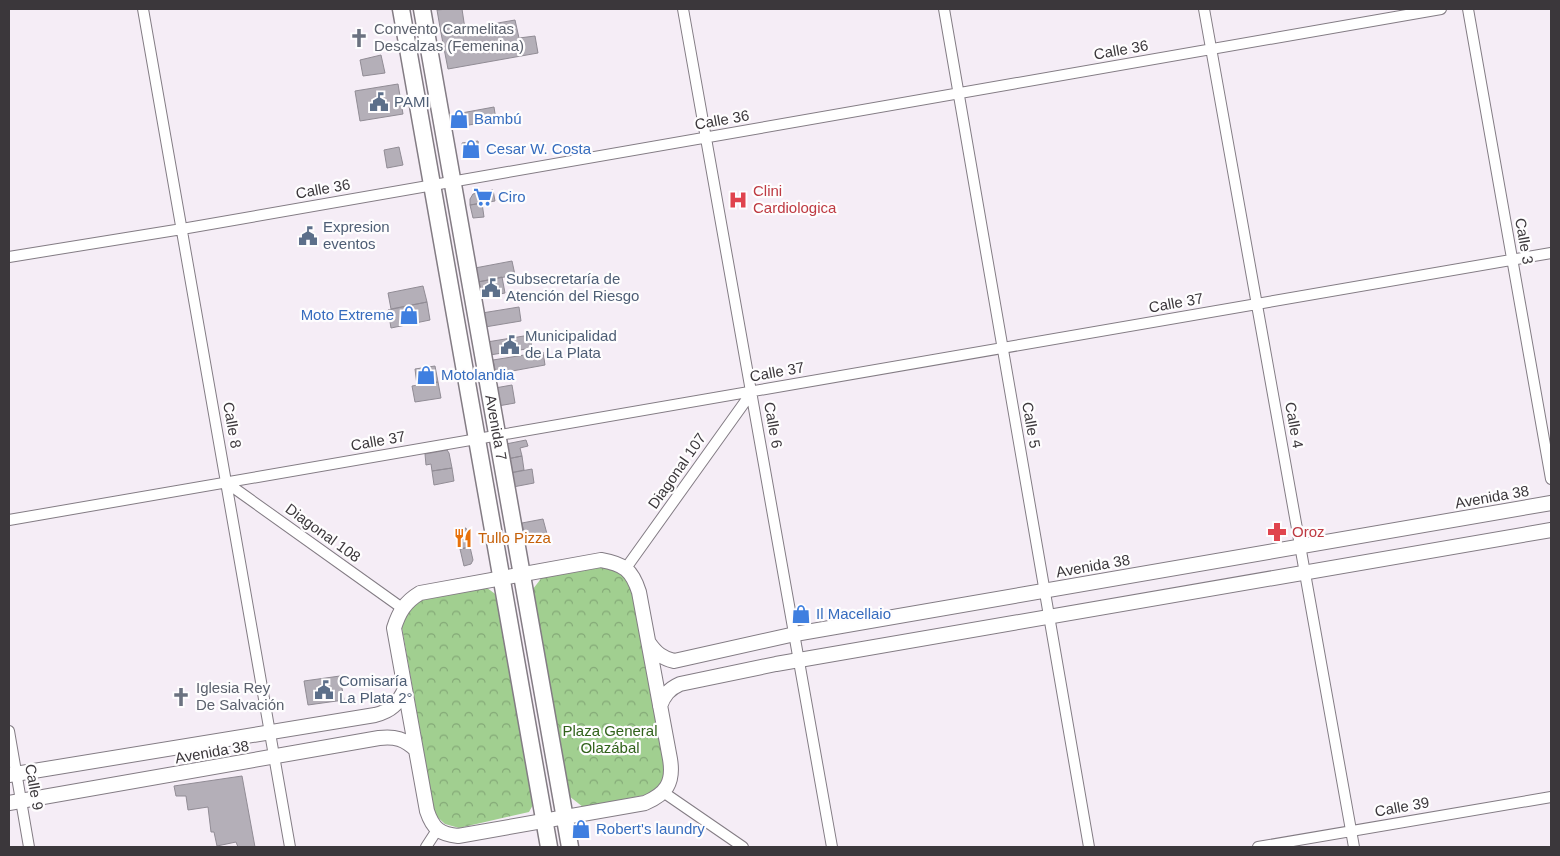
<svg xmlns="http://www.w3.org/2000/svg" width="1560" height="856" viewBox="0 0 1560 856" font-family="Helvetica,sans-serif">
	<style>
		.park { fill: url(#park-crowns) }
		.building { fill: #b4afb8; stroke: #918c95 }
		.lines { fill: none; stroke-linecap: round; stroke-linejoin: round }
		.minor-casing { stroke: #837c84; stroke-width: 12 }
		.secondary-casing { stroke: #837c84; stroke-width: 16 }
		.primary-casing { stroke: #837c84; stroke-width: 19 }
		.minor { stroke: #fff; stroke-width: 10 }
		.secondary { stroke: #fff; stroke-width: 14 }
		.primary { stroke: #fff; stroke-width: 16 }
		.labels { text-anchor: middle; stroke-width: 4.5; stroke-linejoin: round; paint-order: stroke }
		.worship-label { font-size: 15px; fill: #5b616d; stroke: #fefdfe; text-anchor: start }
		.street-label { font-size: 15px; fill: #3b373b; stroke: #fefdfe }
		.service-label { font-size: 15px; fill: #4e5e75; stroke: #fefdfe; text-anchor: start }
		.shop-label { font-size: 15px; fill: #366cbe; stroke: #fefdfe; text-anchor: start }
		.health-label { font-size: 15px; fill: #be3a42; stroke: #fefdfe; text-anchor: start }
		.food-label { font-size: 15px; fill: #c56008; stroke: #fefdfe; text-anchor: start }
		.park-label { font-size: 15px; fill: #31621b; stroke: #fefdfe }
	</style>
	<defs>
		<pattern id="park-crowns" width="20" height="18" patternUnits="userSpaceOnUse" patternTransform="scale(1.25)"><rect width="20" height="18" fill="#a1cf90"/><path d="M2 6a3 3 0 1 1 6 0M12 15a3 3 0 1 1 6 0" fill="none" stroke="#84a977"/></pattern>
	</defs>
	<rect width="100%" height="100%" fill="#f5edf6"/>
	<path class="park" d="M 606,563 L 633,583 L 667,769 L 662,784 L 650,794 L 583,807 L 569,796 L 533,589 L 543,576 Z
		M 483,585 L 498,596 L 534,803 L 529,812 L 459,828 L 445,824 L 435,815 L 402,628 L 407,610 L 424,595 Z"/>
	<path class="building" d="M 448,9 L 462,9 L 465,29 L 441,33 L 437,10 Z
		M 515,20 L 519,38 L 535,36 L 538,53 L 448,69 L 441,33 Z
		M 381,55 L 385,73 L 363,76 L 360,60 Z
		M 398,84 L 403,114 L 360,121 L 355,91 Z
		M 494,107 L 496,120 L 458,127 L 456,114 Z
		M 478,141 L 480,155 L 468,157 L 464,155 L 462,143 Z
		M 399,147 L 403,165 L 387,168 L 384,150 Z
		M 493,190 L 495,201 L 470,205 L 470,199 L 473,194 Z
		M 482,203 L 484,217 L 473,218 L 470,205 Z
		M 512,261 L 515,275 L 478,282 L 475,268 Z
		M 502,277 L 505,293 L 481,298 L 478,282 Z
		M 423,286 L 427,302 L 391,309 L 388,293 Z
		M 427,302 L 430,320 L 391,328 L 388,310 Z
		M 519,307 L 521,321 L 485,327 L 482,313 Z
		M 530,335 L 532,348 L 490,355 L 487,342 Z
		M 543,352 L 545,365 L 496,374 L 493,360 Z
		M 435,366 L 438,382 L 417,385 L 415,369 Z
		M 438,382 L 441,398 L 415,402 L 412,386 Z
		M 512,385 L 515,403 L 498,406 L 495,388 Z
		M 526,440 L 528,446 L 520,448 L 522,456 L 507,459 L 506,444 Z
		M 447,450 L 449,453 L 452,468 L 432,471 L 431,464 L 426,465 L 425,454 Z
		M 522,456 L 524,470 L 510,473 L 507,459 Z
		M 452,468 L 454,481 L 434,485 L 432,471 Z
		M 532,469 L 534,483 L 513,487 L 510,473 Z
		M 543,519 L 547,534 L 525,538 L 522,523 Z
		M 466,528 L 470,547 L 460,549 L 456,530 Z
		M 470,547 L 473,560 L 471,564 L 464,566 L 460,549 Z
		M 340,676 L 344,700 L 308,705 L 304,681 Z
		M 242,776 L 255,847 L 238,847 L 236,842 L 217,846 L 214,832 L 211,832 L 208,807 L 188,810 L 186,796 L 176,796 L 174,786 Z"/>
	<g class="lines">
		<g class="minor-casing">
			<path id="minor" d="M 143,9 L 290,847
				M 683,9 L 832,847
				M 944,9 L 1089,847
				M 1204,9 L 1354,847
				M 1468,9 L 1551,479
				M 9,257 L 182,229 L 1441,9
				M 227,483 L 402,608
				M 9,520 L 1551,253
				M 626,568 L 752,392
				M 9,731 L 29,847
				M 663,792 L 743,847
				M 426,847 L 437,830
				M 1258,847 L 1551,797"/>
		</g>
		<g class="secondary-casing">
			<path id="secondary" d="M 601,560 C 624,564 632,570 639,592 L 670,759 C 674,783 666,794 645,803 L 458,836 C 440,834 433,829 427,811 L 394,628 C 399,612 405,602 420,593 Z
				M 649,643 C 656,653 662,658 674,661 L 795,634 L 1551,503
				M 660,706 C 664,695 669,689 680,684 L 776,664 L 1551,530
				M 9,775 L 375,715 C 391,711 398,704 405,689
				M 9,803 L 379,738 C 395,736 405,739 416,750"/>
		</g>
		<g class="primary-casing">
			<g id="primary">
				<path d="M 401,9 L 549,847"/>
				<path id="s1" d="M 422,9 L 570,847"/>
			</g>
		</g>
		<use href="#minor" class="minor"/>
		<use href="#secondary" class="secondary"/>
		<use href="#primary" class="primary"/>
	</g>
	<defs>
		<g id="church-bare" transform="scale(1.5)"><path d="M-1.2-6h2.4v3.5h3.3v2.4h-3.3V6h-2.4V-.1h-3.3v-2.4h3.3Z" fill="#6b7280" stroke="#fefdfe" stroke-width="2.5" paint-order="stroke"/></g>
		<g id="civic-bare" transform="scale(1.5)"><path d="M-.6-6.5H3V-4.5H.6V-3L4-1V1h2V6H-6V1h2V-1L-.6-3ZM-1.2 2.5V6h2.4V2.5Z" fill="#5c6f8a" stroke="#fefdfe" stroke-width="2.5" paint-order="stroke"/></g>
		<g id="shop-bare" transform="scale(1.5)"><path d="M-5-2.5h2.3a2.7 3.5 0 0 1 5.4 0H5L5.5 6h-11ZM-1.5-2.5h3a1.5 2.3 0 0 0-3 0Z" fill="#3f7fe0" stroke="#fefdfe" stroke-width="2.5" paint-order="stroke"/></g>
		<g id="supermarket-bare" transform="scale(1.5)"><path d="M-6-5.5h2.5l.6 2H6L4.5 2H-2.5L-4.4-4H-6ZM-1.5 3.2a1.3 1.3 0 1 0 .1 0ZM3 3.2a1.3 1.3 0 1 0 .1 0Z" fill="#3f7fe0" stroke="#fefdfe" stroke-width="2.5" paint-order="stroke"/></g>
		<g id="hospital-bare" transform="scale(1.5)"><path d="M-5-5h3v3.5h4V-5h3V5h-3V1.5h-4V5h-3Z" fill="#e0444e" stroke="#fefdfe" stroke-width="2.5" paint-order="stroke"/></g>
		<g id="pharmacy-bare" transform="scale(1.5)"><path d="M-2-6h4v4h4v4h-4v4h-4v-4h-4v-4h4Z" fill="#e0444e" stroke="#fefdfe" stroke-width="2.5" paint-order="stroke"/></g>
		<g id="restaurant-bare" transform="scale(1.5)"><path d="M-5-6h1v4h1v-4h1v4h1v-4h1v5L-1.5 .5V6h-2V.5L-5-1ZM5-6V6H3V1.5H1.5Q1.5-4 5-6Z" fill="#e8710a" stroke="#fefdfe" stroke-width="2.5" paint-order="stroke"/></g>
	</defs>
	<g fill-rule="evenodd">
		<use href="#church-bare" x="359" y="38"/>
		<use href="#civic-bare" x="379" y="102"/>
		<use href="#shop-bare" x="459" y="119"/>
		<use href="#shop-bare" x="471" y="149"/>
		<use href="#supermarket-bare" x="483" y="197"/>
		<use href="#hospital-bare" x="738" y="200"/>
		<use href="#civic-bare" x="308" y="236"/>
		<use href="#civic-bare" x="491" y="288"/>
		<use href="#shop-bare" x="409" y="315"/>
		<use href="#civic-bare" x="510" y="345"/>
		<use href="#shop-bare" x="426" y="375"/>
		<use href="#pharmacy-bare" x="1277" y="532"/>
		<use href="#restaurant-bare" x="463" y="538"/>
		<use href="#shop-bare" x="801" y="614"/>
		<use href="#civic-bare" x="324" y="690"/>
		<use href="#church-bare" x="181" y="697"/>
		<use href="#shop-bare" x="581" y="829"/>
	</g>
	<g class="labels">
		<g class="worship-label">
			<text x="374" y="34">Convento Carmelitas<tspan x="374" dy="17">Descalzas (Femenina)</tspan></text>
			<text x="196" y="693">Iglesia Rey<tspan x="196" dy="17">De Salvación</tspan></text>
		</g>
		<g class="street-label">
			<text transform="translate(1121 50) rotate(-10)" y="5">Calle 36</text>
			<text transform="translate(722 120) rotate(-10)" y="5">Calle 36</text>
			<text transform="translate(323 189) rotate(-10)" y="5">Calle 36</text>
			<text transform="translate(1524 241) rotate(80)" y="5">Calle 3</text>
			<text transform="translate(1176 303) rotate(-10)" y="5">Calle 37</text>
			<text transform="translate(777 372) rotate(-10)" y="5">Calle 37</text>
			<text transform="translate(232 425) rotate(80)" y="5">Calle 8</text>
			<text transform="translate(773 425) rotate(80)" y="5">Calle 6</text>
			<text transform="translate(1031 425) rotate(80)" y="5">Calle 5</text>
			<text transform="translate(1294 425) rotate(80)" y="5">Calle 4</text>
			<text dy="5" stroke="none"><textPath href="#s1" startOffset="425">Avenida 7</textPath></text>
			<text transform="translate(378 441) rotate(-10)" y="5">Calle 37</text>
			<text transform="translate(677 471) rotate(-55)" y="5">Diagonal 107</text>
			<text transform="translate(1492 497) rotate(-10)" y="5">Avenida 38</text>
			<text transform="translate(323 533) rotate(36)" y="5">Diagonal 108</text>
			<text transform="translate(1093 566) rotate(-10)" y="5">Avenida 38</text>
			<text transform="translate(212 752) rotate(-10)" y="5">Avenida 38</text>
			<text transform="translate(34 787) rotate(80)" y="5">Calle 9</text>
			<text transform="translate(1402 807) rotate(-10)" y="5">Calle 39</text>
		</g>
		<g class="service-label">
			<text x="394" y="107">PAMI</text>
			<text x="323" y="232">Expresion<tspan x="323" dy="17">eventos</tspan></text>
			<text x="506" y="284">Subsecretaría de<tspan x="506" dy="17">Atención del Riesgo</tspan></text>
			<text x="525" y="341">Municipalidad<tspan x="525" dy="17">de La Plata</tspan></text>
			<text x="339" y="686">Comisaría<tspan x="339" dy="17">La Plata 2°</tspan></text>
		</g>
		<g class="shop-label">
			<text x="474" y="124">Bambú</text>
			<text x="486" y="154">Cesar W. Costa</text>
			<text x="498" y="202">Ciro</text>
			<text x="394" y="320" text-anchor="end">Moto Extreme</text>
			<text x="441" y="380">Motolandia</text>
			<text x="816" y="619">Il Macellaio</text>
			<text x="596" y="834">Robert's laundry</text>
		</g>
		<g class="health-label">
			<text x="753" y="196">Clini<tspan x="753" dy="17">Cardiologica</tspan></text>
			<text x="1292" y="537">Oroz</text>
		</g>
		<g class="food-label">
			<text x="478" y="543">Tullo Pizza</text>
		</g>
		<g class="park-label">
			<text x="610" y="736">Plaza General<tspan x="610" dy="17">Olazábal</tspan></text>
		</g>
	</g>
	<rect width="1560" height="856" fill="none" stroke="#3b373b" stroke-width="20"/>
</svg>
